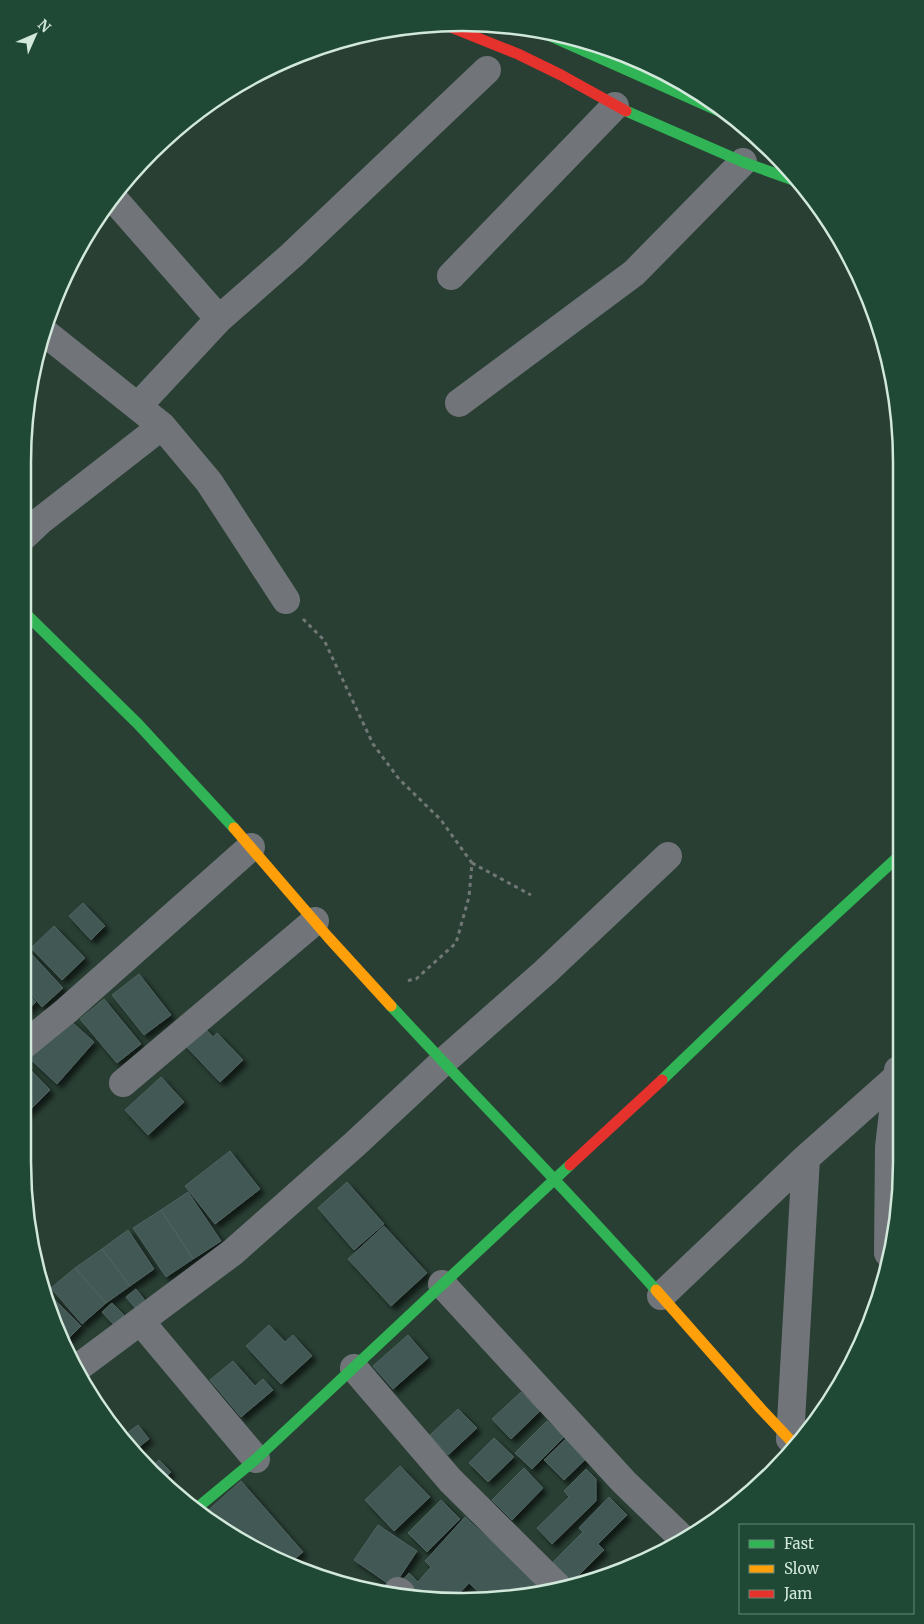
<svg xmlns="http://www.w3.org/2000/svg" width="924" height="1624" viewBox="0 0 924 1624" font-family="Merriweather,serif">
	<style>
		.building { fill: #435855; stroke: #4f6360; filter: url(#shadow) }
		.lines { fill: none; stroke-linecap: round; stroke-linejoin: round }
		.path { stroke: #707776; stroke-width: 3; stroke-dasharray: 4 4; stroke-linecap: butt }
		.street { stroke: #717579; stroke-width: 28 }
		.fast { stroke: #30b455; stroke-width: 11 }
		.slow { stroke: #ff9f0a; stroke-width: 11 }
		.jam { stroke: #e5322d; stroke-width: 11 }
		.rim { fill: none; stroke: #d1e8db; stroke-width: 2.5 }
	</style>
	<defs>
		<filter id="shadow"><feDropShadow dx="4.5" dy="4.5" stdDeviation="2.5" flood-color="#0009"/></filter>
	</defs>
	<rect width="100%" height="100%" fill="#293f34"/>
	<path class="building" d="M 83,903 L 105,926 L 91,940 L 69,916 Z
		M 54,926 L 85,958 L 62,980 L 31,948 Z
		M 26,948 L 63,988 L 42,1007 L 23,985 L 23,951 Z
		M 139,974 L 171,1015 L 144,1035 L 112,995 Z
		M 23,988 L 36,1002 L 23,1014 Z
		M 104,999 L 141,1044 L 117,1063 L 80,1019 Z
		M 64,1015 L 94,1042 L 57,1084 L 27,1056 Z
		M 202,1025 L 213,1037 L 217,1033 L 243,1060 L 220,1082 L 183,1043 Z
		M 23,1062 L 50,1090 L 23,1117 Z
		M 161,1077 L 184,1102 L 148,1135 L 125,1110 Z
		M 230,1151 L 260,1189 L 215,1224 L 185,1186 Z
		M 347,1182 L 384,1224 L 354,1250 L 318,1208 Z
		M 188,1192 L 221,1241 L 193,1259 L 161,1210 Z
		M 161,1210 L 193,1259 L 166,1277 L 133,1228 Z
		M 384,1226 L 427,1273 L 391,1306 L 348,1259 Z
		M 128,1230 L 154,1269 L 130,1286 L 102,1249 Z
		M 102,1249 L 130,1286 L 106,1303 L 75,1268 Z
		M 75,1268 L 106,1303 L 82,1324 L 51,1288 Z
		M 136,1289 L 150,1307 L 140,1314 L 126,1297 Z
		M 51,1296 L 81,1326 L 66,1341 L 46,1303 L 45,1301 Z
		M 112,1303 L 124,1315 L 114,1325 L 102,1312 Z
		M 269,1325 L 285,1342 L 293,1335 L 312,1356 L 281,1384 L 246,1346 Z
		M 408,1335 L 428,1358 L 393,1389 L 373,1366 Z
		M 233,1361 L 255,1386 L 263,1379 L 273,1390 L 241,1417 L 210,1380 Z
		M 521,1392 L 540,1411 L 511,1439 L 492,1419 Z
		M 458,1409 L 477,1428 L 448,1455 L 430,1435 Z
		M 547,1421 L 564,1437 L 532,1469 L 515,1453 Z
		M 138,1425 L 149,1439 L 135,1450 L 122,1437 Z
		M 572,1433 L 592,1453 L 564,1480 L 544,1460 Z
		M 494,1438 L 514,1457 L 488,1482 L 469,1463 Z
		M 159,1460 L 171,1472 L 165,1478 L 152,1466 Z
		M 400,1466 L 430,1497 L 394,1531 L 365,1500 Z
		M 524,1468 L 543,1488 L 512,1520 L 492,1500 Z
		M 586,1469 L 596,1479 L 596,1501 L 552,1544 L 537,1528 L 569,1497 L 564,1491 Z
		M 241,1481 L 303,1552 L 292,1561 L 218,1527 L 204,1514 Z
		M 609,1497 L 627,1515 L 598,1544 L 604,1550 L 572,1582 L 553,1562 L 583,1532 L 579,1528 Z
		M 441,1500 L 460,1519 L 427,1552 L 408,1533 Z
		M 465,1517 L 542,1588 L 485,1598 L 469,1583 L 453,1600 L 411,1595 L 399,1584 L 409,1573 L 418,1582 L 431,1567 L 425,1561 Z
		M 378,1525 L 417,1551 L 393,1587 L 354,1560 Z"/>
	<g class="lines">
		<path class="path" d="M 303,619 L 324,640 L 373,744 L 399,779 L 441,820 L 472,863 L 469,897 L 456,943 L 416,979 L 405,981
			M 472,863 L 531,895"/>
		<path class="street" d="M 113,198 L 219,319
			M 451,276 L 615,106
			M 44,332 L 162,426 L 209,482 L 286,600
			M 459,403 L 634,273 L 743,162
			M 138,406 L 219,319 L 292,255 L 487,70
			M 23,537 L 40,521 L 162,426
			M 23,1046 L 66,1011 L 251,847
			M 123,1083 L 315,921
			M 888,1253 L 889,1147 L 898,1070
			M 442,1284 L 624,1482 L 681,1537
			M 661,1296 L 806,1158 L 896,1078
			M 141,1322 L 256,1459
			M 80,1366 L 233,1252 L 355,1144 L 443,1062 L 544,973 L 668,856
			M 354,1368 L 450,1480 L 557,1586
			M 790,1439 L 806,1158
			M 398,1591 L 401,1593"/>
		<path class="fast" d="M 537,30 L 730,116
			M 626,111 L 743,162 L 796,181
			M 23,611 L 138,724 L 234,828
			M 391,1006 C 479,1101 570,1193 656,1290
			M 662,1080 L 797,950 L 901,854
			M 197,1508 L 256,1459 L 570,1165"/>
		<path class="slow" d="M 234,828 L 328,937 L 391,1006
			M 656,1290 L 761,1409 L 793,1443"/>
		<path class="jam" d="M 443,24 L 518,54 L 561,75 L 626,111
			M 570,1165 L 662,1080"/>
	</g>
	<path d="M0 0H924V1624H0ZM462 31H462A431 431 0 0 1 893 462V1162A431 431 0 0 1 462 1593H462A431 431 0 0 1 31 1162V462A431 431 0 0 1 462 31Z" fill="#1f4935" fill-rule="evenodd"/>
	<path class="rim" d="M462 31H462A431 431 0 0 1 893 462V1162A431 431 0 0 1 462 1593H462A431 431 0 0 1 31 1162V462A431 431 0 0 1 462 31Z"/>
	<rect x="739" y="1524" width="175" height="90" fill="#1f4935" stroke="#668977"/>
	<rect x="749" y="1540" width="25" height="8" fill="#30b455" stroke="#668977"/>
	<text x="784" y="1549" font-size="15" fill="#d1e8db">Fast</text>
	<rect x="749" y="1565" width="25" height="8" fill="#ff9f0a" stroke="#668977"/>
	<text x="784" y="1574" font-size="15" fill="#d1e8db">Slow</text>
	<rect x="749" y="1590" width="25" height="8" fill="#e5322d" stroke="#668977"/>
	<text x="784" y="1599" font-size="15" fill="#d1e8db">Jam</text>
	<g transform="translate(35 35) rotate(45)" stroke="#1f4935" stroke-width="4" paint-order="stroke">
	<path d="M0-4L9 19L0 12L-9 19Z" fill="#d1e8db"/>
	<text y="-8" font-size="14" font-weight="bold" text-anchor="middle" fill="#d1e8db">N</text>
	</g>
</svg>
